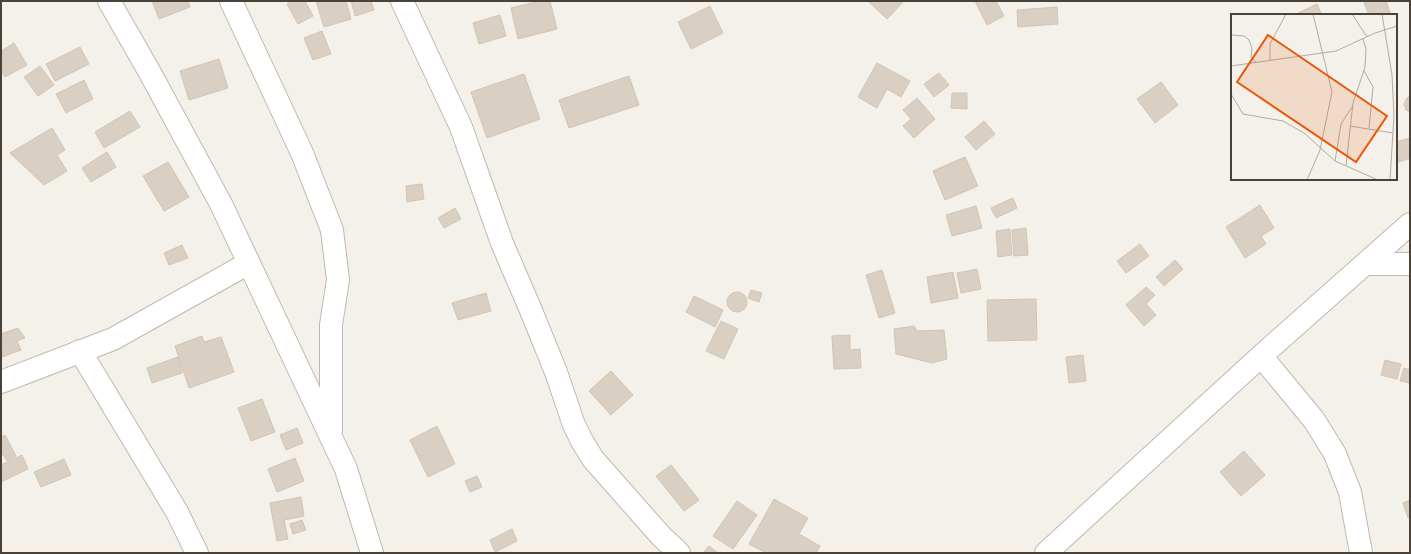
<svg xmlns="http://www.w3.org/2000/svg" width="1411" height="554" viewBox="0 0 1411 554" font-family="Helvetica,sans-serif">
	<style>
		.building { fill: #d9cfc2; stroke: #d1c4b3 }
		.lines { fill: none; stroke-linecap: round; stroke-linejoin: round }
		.street-casing { stroke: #c0b8ac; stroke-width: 24 }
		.street { stroke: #fff; stroke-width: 22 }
		.inset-road { fill: none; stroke: #afaba3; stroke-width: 1 }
		.view { fill: #e8590c; fill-opacity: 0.15; stroke: #e8590c; stroke-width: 2 }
		.inset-edge { fill: none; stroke: #484238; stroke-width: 2 }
	</style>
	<rect width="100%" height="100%" fill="#f4f1ea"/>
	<path class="building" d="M 152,1 L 188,1 L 190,7 L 159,19 Z
		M 292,1 L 305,1 L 313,16 L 298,24 L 287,4 Z
		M 316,1 L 346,1 L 351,19 L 324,27 Z
		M 351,1 L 371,1 L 374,10 L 355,16 Z
		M 540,1 L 550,1 L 557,29 L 518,39 L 511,8 Z
		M 868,1 L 904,1 L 887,19 Z
		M 975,1 L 996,1 L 1004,16 L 987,25 Z
		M 1368,1 L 1386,1 L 1391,15 L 1369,15 L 1364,3 Z
		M 1317,4 L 1322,15 L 1294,15 Z
		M 710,6 L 723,33 L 691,49 L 678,22 Z
		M 1057,7 L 1058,24 L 1018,27 L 1017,10 Z
		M 500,15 L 506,36 L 479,44 L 473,23 Z
		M 322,31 L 331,54 L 313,60 L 304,38 Z
		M 14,43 L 27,65 L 5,77 L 1,70 L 1,51 Z
		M 80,47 L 89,64 L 55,81 L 46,64 Z
		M 219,59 L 228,88 L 189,100 L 180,71 Z
		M 877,63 L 910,81 L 901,97 L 887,89 L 877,108 L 858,97 Z
		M 40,66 L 54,85 L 38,96 L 24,77 Z
		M 939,73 L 949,85 L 934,97 L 924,84 Z
		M 524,74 L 540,119 L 487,138 L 471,92 Z
		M 629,76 L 639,105 L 569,128 L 559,100 Z
		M 84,80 L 93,99 L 66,113 L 56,94 Z
		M 1161,82 L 1178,105 L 1155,123 L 1137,99 Z
		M 952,93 L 967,93 L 967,109 L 951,108 Z
		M 1410,96 L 1410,112 L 1406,110 L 1404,104 L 1407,98 Z
		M 917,98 L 935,119 L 914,138 L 903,126 L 911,119 L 903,110 Z
		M 130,111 L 140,127 L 104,148 L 95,132 Z
		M 984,121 L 995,134 L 976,150 L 965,137 Z
		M 52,128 L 65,150 L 57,155 L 67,171 L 44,185 L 10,153 Z
		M 1410,138 L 1410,158 L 1396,163 L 1396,142 Z
		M 107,152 L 116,167 L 91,182 L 82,168 Z
		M 965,157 L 978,186 L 945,200 L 933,171 Z
		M 168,162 L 189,197 L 164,211 L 143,176 Z
		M 422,184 L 424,199 L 407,202 L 406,186 Z
		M 1013,198 L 1017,208 L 996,218 L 991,208 Z
		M 1260,205 L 1274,228 L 1261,236 L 1266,244 L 1245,258 L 1226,227 Z
		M 976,206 L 982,228 L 952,236 L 946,215 Z
		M 455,208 L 461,219 L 444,228 L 438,218 Z
		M 1026,228 L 1028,255 L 1014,256 L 1012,230 Z
		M 1010,229 L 1012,255 L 998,257 L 996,231 Z
		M 1140,244 L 1149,256 L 1126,273 L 1117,261 Z
		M 182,245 L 188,258 L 169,265 L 164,253 Z
		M 1175,260 L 1183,269 L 1164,286 L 1156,277 Z
		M 977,269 L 981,289 L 961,293 L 957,273 Z
		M 882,270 L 895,313 L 879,318 L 866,275 Z
		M 953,272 L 958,298 L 931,303 L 927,277 Z
		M 1146,287 L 1155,295 L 1146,304 L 1156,315 L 1144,326 L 1126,305 Z
		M 751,290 L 762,293 L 759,302 L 748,298 Z
		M727 302a10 10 0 1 1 20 0a10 10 0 1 1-20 0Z
		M 486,293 L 491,311 L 458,320 L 452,303 Z
		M 694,296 L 723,310 L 715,327 L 686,312 Z
		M 1036,299 L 1037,340 L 988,341 L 987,300 Z
		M 721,321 L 738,329 L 724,359 L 706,351 Z
		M 914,326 L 917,331 L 944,330 L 947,359 L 932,363 L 896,354 L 894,329 Z
		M 18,328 L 25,338 L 17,341 L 21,350 L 2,357 L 1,334 Z
		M 850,335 L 850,350 L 860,349 L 861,368 L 834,369 L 832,336 Z
		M 202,336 L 204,342 L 221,337 L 234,372 L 189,388 L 175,346 Z
		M 1083,355 L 1086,381 L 1069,383 L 1066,357 Z
		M 178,357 L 182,373 L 152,383 L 147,368 Z
		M 1385,360 L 1401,364 L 1397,379 L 1381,375 Z
		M 1404,368 L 1410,370 L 1410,383 L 1400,381 Z
		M 611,371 L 633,395 L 611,415 L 589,391 Z
		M 262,399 L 275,432 L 251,441 L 238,408 Z
		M 437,426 L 455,464 L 428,477 L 410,440 Z
		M 297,428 L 303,443 L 286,450 L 280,435 Z
		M 5,435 L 16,456 L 7,461 L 1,451 L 1,437 Z
		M 1244,451 L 1265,475 L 1241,496 L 1220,472 Z
		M 22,455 L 28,469 L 1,482 L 1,465 Z
		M 295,458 L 304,481 L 277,492 L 268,469 Z
		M 64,459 L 71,475 L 41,487 L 34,472 Z
		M 671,465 L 699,500 L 684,511 L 656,476 Z
		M 477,476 L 482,487 L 470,492 L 465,481 Z
		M 301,497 L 304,516 L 284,520 L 288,539 L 277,541 L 270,503 Z
		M 774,499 L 808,518 L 799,534 L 820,546 L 816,553 L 766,553 L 749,544 Z
		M 1410,500 L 1410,517 L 1408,518 L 1403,503 Z
		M 737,501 L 757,515 L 733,549 L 713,536 Z
		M 302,520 L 306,530 L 293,534 L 290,524 Z
		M 512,529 L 517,541 L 495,552 L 490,540 Z
		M 709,546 L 718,553 L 703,553 Z"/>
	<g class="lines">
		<g class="street-casing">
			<path id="street" d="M 109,1 L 149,71 L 221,204 L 346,469 L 372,553
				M 231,1 L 302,153 L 332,230 L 338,280 L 331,325 L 331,431
				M 402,1 L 461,127 L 502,243 L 530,308 L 556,372 L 574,425 L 582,441 L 593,459 L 661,536 L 679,553
				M 1366,264 L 1410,264
				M 80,351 L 177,512 L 197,553
				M 1261,356 L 1314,420 L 1335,454 L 1350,492 L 1361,553
				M 1,382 L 113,339 L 249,263
				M 1046,553 L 1261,356 L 1410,224"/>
		</g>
		<use href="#street" class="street"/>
	</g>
	<g transform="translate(1231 14)">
		<rect width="166" height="166" fill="#f4f1ea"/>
		<path class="inset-road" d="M 121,0 L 136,23M 151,0 L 161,61 L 163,101 L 159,166M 0,21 L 13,22 L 18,26 L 21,34 L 20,44 L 25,48M 39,46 L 39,30 L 55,0M 0,52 L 105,37 L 144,19 L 166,12M 133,57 L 142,73 L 138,114M 0,80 L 12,100 L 52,107 L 73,119 L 104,147 L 147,166M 119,112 L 162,119M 104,147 L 110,110 L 121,93M 115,152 L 122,89 L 134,53 L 135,35 L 132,25M 76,166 L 89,136 L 101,78 L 82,0"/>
		<path class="view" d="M 37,21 L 156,102 L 125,148 L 6,68 Z"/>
		<rect width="166" height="166" class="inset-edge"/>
	</g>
	<rect width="1411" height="554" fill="none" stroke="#484238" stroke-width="4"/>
</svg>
